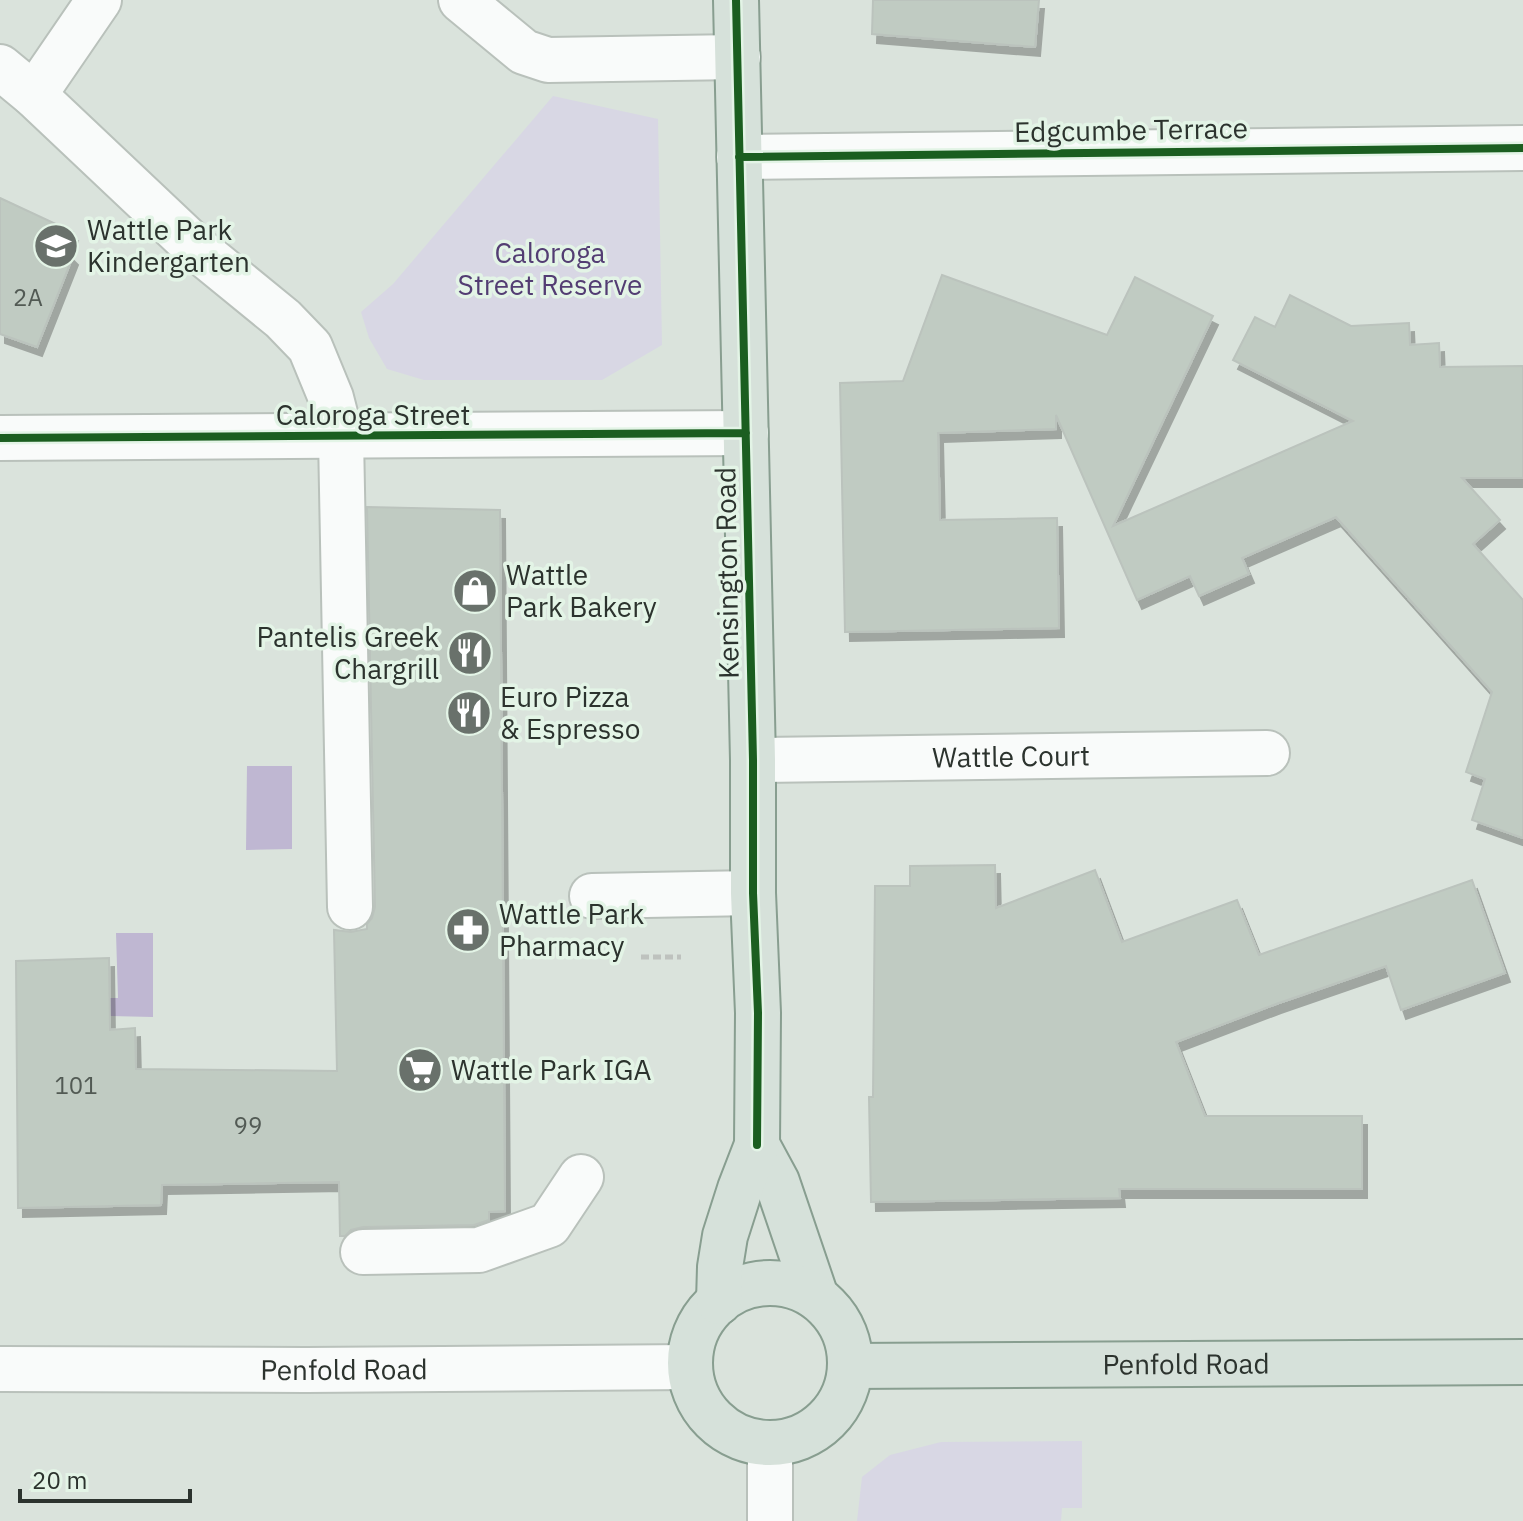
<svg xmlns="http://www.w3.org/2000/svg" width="1523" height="1521" viewBox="0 0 1523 1521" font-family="'IBM Plex Sans',sans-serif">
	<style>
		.green { fill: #d8d7e4 }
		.water { fill: #bfb7d2 }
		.building { fill: #c0cbc2; stroke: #bbc3bd; stroke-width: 2; filter: url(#shadow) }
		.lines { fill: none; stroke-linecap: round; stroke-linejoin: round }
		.minor-casing { stroke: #b9c1bb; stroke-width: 48 }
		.major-casing { stroke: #889e90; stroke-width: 48 }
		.path { stroke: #bec2be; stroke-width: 5; stroke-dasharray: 8 4; stroke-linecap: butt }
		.minor { stroke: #f9fbfa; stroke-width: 44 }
		.major { stroke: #d6e1da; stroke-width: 44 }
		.cycleway-casing { stroke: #e3f4e6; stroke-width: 13 }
		.cycleway { stroke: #1b5e20; stroke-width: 8 }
		.labels { text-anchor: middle; stroke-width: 7; stroke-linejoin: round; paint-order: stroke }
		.number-label { font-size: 24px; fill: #525a54 }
		.street-label { font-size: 28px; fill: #2c332e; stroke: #e3f4e6 }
		.poi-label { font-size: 28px; fill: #2c332e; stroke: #e3f4e6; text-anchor: start }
		.park-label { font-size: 28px; fill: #533d73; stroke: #e3f4e6 }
	</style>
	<defs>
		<filter id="shadow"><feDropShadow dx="5" dy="9" stdDeviation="0" flood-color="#0004"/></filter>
	</defs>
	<rect width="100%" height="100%" fill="#dae3dc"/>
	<path class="green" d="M 553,96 L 658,119 L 662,345 L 602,380 L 424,380 L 387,369 L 369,338 L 361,312 L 393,284 Z
		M 1082,1441 L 1082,1508 L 1062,1508 L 1061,1521 L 857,1521 L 862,1477 L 890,1455 L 941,1442 Z"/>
	<path class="water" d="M 247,766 L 292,766 L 292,849 L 246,850 Z
		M 116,933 L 153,933 L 153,1017 L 110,1016 L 109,998 L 118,998 Z"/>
	<path class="building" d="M 873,0 L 1039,0 L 1035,47 L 872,34 Z
		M 0,198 L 73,232 L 67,250 L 73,256 L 37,347 L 0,334 Z
		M 942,275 L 1107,335 L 1135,277 L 1213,316 L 1113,526 L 1353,421 L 1233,360 L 1255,317 L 1275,327 L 1290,295 L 1351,326 L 1409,323 L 1410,345 L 1439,343 L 1440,367 L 1523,366 L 1523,478 L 1462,478 L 1500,520 L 1473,544 L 1523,600 L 1523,838 L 1472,820 L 1485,779 L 1466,772 L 1492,692 L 1336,517 L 1242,558 L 1249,574 L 1199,596 L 1190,576 L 1137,600 L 1056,415 L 1056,429 L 938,433 L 940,520 L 1057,518 L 1059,628 L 845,632 L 840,383 L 903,381 Z
		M 367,507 L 500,510 L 505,1211 L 489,1212 L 489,1220 L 474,1225 L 363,1227 L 351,1230 L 345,1236 L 340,1236 L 339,1182 L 162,1185 L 161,1205 L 18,1208 L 16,961 L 109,958 L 110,1030 L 135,1028 L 136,1069 L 337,1071 L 334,930 L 351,932 L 367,929 L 367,924 L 372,918 L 375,907 Z
		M 995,865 L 996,908 L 1095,870 L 1122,942 L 1237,900 L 1259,955 L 1472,880 L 1505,973 L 1401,1010 L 1386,966 L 1276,1004 L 1176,1042 L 1205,1116 L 1362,1116 L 1362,1189 L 1119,1189 L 1120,1198 L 871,1202 L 869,1097 L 873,1097 L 875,886 L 910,886 L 910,866 Z"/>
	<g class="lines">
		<g class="minor-casing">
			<g id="minor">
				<path d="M 461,0 L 524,52 L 548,60 L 738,57"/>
				<path d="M 0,67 L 34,95 L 196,248 L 283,319 L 310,347 L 331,398 L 341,437 L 350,907"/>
				<path d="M 34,95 L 99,0"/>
				<path d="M 739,157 L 1523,148"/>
				<path d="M 0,438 L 746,433"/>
				<path id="s1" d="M 753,760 L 1267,753"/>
				<path d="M 592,896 L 753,893"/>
				<path d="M 363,1252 L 479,1250 L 549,1225 L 581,1177"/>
				<path id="s2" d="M 0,1369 L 306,1370 L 690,1367"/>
				<path d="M 770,1521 L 770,1444"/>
			</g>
		</g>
		<g class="major-casing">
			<g id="major">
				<path d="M 757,1145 L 777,1182 L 816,1297"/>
				<circle cx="770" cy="1363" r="80"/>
				<path d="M 719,1302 L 720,1267 L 725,1236 L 740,1189 L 757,1145 L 758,1013 L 753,893 L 753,760 L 736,0"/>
				<path id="s3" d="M 850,1366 L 1523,1362"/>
			</g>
		</g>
		<path class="path" d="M 641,957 L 681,957"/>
		<use href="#minor" class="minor"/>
		<use href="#major" class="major"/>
		<g class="cycleway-casing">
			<path id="cycleway" d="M 736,0 L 753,760 L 753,893 L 758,1013 L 757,1145
				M 739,157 L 1523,148
				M 0,438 L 746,433"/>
		</g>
		<use href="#cycleway" class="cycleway"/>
	</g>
	<defs>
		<g id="school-disc" transform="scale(2.3)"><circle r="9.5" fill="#69716b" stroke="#e3f4e6"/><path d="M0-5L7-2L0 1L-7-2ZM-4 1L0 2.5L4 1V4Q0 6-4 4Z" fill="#fff"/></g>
		<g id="shop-disc" transform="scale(2.3)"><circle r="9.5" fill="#69716b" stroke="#e3f4e6"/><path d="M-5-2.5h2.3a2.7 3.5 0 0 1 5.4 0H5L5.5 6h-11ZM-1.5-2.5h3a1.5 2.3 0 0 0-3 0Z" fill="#fff"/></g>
		<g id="restaurant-disc" transform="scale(2.3)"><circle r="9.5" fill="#69716b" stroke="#e3f4e6"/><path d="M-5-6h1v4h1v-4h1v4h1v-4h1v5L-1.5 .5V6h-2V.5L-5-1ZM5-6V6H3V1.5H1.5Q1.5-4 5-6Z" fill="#fff"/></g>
		<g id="pharmacy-disc" transform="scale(2.3)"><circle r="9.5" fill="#69716b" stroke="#e3f4e6"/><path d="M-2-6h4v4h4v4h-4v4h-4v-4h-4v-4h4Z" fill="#fff"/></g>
		<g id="supermarket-disc" transform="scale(2.3)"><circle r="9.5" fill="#69716b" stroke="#e3f4e6"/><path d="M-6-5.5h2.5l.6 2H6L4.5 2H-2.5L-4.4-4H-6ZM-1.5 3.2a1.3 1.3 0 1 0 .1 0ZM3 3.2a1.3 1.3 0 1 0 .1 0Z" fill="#fff"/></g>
	</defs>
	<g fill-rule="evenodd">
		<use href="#school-disc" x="56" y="246"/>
		<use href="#shop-disc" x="475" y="591"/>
		<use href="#restaurant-disc" x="470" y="653"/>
		<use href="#restaurant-disc" x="469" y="713"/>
		<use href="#pharmacy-disc" x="468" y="930"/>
		<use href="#supermarket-disc" x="420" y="1070"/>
	</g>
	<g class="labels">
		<g class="number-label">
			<text x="28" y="306">2A</text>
			<text x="76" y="1094">101</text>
			<text x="248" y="1134">99</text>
		</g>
		<g class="street-label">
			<text transform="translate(1131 130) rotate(-1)" y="10">Edgcumbe Terrace</text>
			<text x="373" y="425">Caloroga Street</text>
			<text transform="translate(727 573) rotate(-91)" y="10">Kensington Road</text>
			<text dy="10" stroke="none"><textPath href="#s1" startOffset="258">Wattle Court</textPath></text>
			<text dy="10" stroke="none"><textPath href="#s3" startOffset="336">Penfold Road</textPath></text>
			<text dy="10" stroke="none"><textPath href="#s2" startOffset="344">Penfold Road</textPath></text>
		</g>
		<g class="poi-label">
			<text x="87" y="240">Wattle Park<tspan x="87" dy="32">Kindergarten</tspan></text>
			<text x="506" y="585">Wattle<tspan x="506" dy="32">Park Bakery</tspan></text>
			<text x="439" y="647" text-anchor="end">Pantelis Greek<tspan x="439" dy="32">Chargrill</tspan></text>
			<text x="500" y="707">Euro Pizza<tspan x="500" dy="32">&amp; Espresso</tspan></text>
			<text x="499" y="924">Wattle Park<tspan x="499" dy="32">Pharmacy</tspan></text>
			<text x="451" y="1080">Wattle Park IGA</text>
		</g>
		<g class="park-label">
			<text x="550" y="263">Caloroga<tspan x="550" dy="32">Street Reserve</tspan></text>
		</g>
	</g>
	<path d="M20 1489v12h170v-12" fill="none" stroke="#2c332e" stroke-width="4"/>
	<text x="32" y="1489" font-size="24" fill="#2c332e" stroke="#e3f4e6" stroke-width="6" paint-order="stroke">20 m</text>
</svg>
